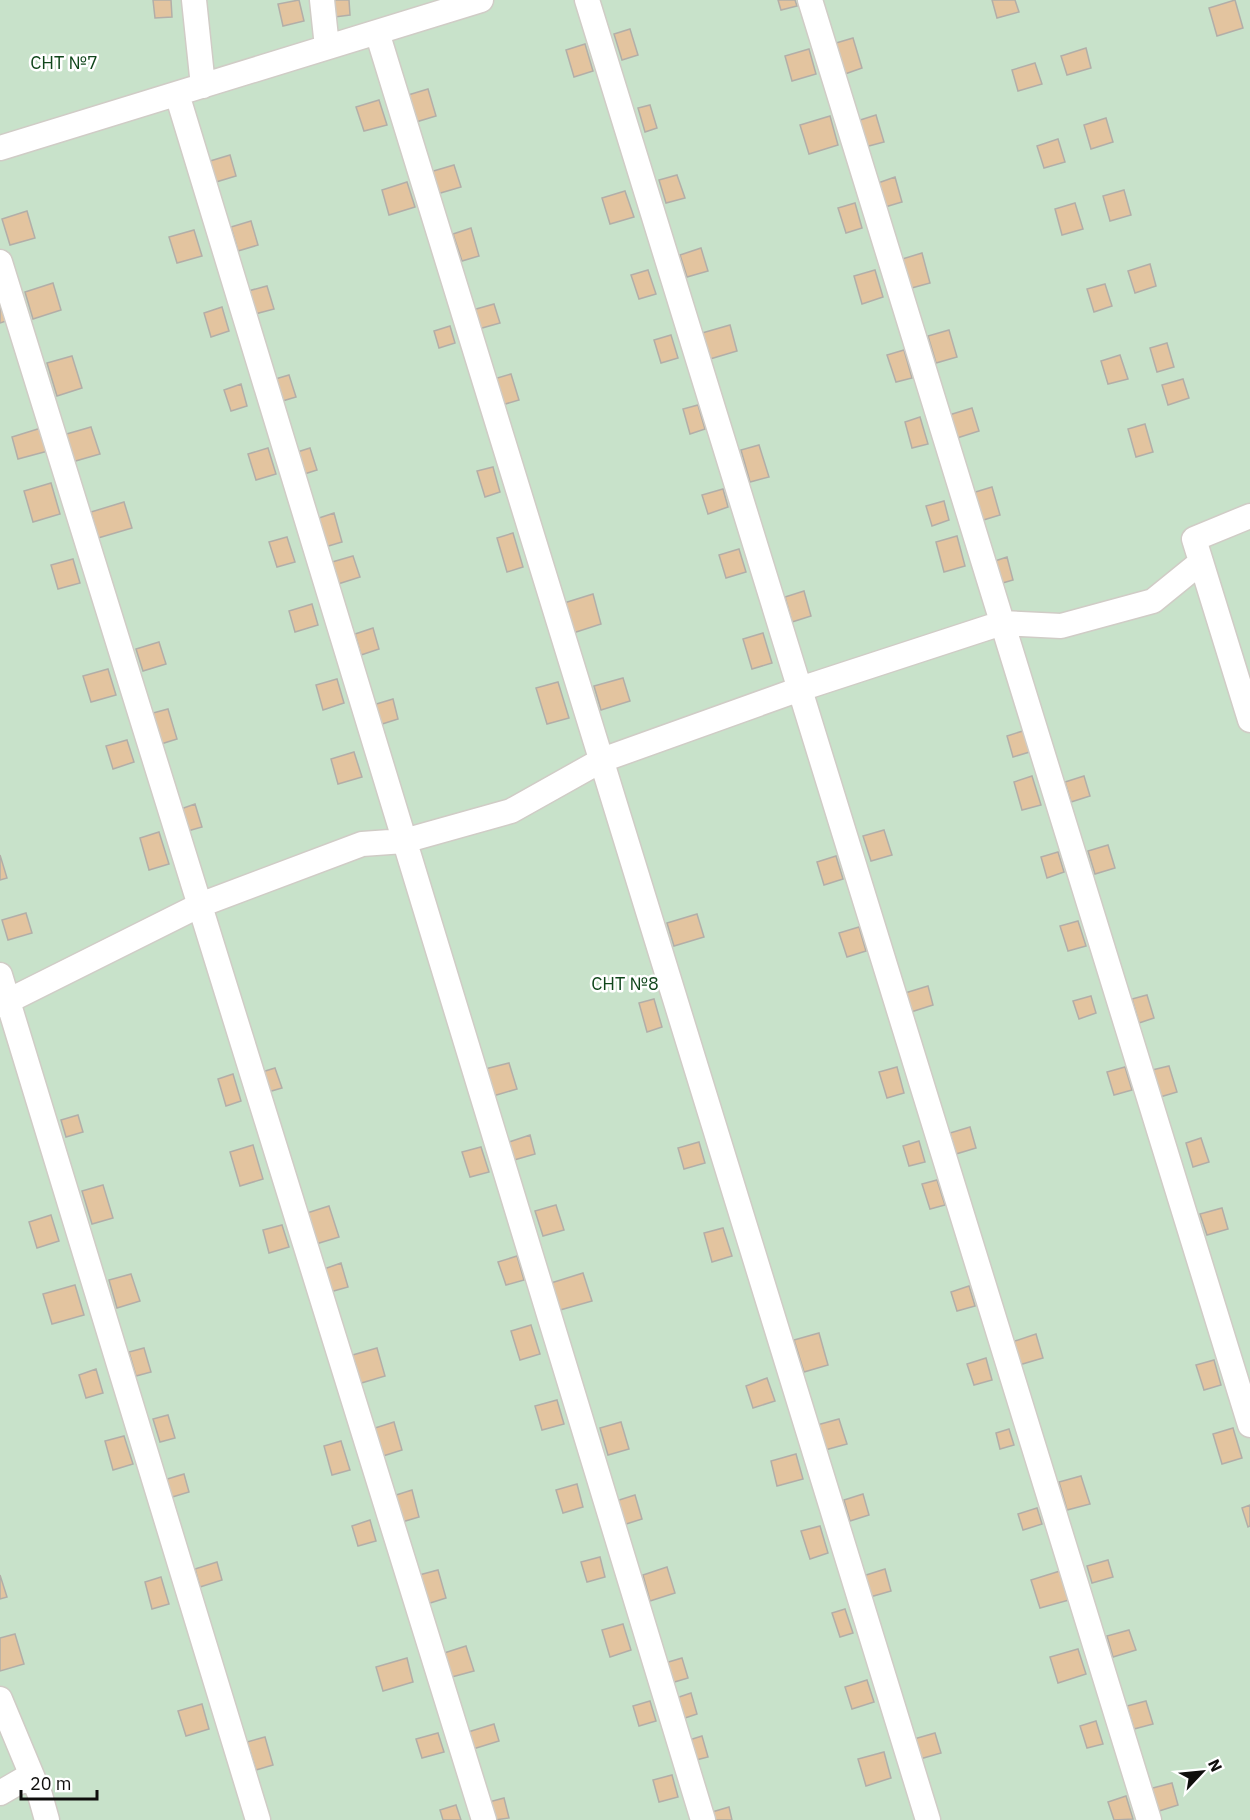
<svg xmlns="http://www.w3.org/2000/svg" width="1250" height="1820" viewBox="0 0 1250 1820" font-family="'IBM Plex Sans',sans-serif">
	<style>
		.green { fill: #c8e2ca }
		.building { fill: #e3c49f; stroke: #b2aea8; stroke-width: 1.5 }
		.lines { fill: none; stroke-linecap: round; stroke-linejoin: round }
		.minor-casing { stroke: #d0ccc6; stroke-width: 27 }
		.minor { stroke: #fff; stroke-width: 24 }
		.labels { text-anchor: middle; stroke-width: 5; stroke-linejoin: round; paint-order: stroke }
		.park-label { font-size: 18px; fill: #10461b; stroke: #fff }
	</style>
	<rect width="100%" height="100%" fill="#fefaf4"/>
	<path class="green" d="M 0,0 L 1250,0 L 1250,1820 L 0,1820 Z"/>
	<path class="building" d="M 153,0 L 171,0 L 172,17 L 155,18 Z
		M 299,0 L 304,21 L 283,26 L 278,4 Z
		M 334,0 L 349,0 L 350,15 L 335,17 Z
		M 778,0 L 795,0 L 797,6 L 781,10 Z
		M 992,0 L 1015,0 L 1019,12 L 997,18 Z
		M 1235,0 L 1243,28 L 1217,36 L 1209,8 Z
		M 630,29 L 638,55 L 622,60 L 614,34 Z
		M 853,38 L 862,68 L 845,74 L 836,43 Z
		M 585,44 L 593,71 L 574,77 L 566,50 Z
		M 1086,48 L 1091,68 L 1067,75 L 1061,56 Z
		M 809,49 L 816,74 L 792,81 L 785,56 Z
		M 1035,63 L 1042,84 L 1018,91 L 1012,70 Z
		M 428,89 L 436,116 L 416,122 L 408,95 Z
		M 379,100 L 387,125 L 364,131 L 356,107 Z
		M 650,105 L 657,128 L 645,132 L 638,108 Z
		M 876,115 L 884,142 L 865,147 L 857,121 Z
		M 830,116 L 838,145 L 809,154 L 800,125 Z
		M 1106,118 L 1113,142 L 1091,149 L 1084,125 Z
		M 1058,139 L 1065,162 L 1044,168 L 1037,146 Z
		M 230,155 L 236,176 L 216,182 L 210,161 Z
		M 454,165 L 461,187 L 437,194 L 430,172 Z
		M 677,175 L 685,198 L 666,203 L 659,180 Z
		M 895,177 L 902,202 L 885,207 L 878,183 Z
		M 407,182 L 415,207 L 389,215 L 382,190 Z
		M 1124,190 L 1131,215 L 1110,221 L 1103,196 Z
		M 625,191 L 634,217 L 610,224 L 602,198 Z
		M 855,203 L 862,228 L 846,233 L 838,208 Z
		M 1075,203 L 1083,229 L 1062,235 L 1055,209 Z
		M 27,211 L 35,238 L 10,245 L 2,219 Z
		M 251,221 L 258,245 L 238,251 L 231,227 Z
		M 471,228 L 479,256 L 462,261 L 453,234 Z
		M 194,230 L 202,256 L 177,263 L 169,237 Z
		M 701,248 L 708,271 L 687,277 L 680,255 Z
		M 922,253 L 930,283 L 908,289 L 899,260 Z
		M 1150,264 L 1156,286 L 1135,293 L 1128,271 Z
		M 648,270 L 656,294 L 639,299 L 631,275 Z
		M 875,270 L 883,297 L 862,304 L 854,276 Z
		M 53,283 L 61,310 L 33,319 L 25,292 Z
		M 1105,284 L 1112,306 L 1094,312 L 1087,289 Z
		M 267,286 L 274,309 L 255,314 L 248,291 Z
		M 0,304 L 6,321 L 0,323 Z
		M 494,304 L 500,323 L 475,330 L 469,311 Z
		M 222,307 L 229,331 L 211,337 L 204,313 Z
		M 730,325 L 737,351 L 710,359 L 702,333 Z
		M 450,326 L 455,343 L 439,348 L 434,331 Z
		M 949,330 L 957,357 L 936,363 L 928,336 Z
		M 671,335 L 678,358 L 661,363 L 654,340 Z
		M 1167,343 L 1174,367 L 1157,372 L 1150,348 Z
		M 904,350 L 912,378 L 896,382 L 887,355 Z
		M 1120,355 L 1128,379 L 1108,384 L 1101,361 Z
		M 72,356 L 82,388 L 57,396 L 47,363 Z
		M 511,374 L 519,400 L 502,405 L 494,379 Z
		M 289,375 L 296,397 L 279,402 L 272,380 Z
		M 1183,379 L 1189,398 L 1168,405 L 1162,385 Z
		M 241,384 L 247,406 L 231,411 L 224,390 Z
		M 698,405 L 705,429 L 690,434 L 683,409 Z
		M 972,408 L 979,431 L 957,438 L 949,415 Z
		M 920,417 L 928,444 L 912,448 L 905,422 Z
		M 1145,424 L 1153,452 L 1136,457 L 1128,429 Z
		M 91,427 L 100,454 L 72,462 L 63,435 Z
		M 41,428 L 48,451 L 18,459 L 12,437 Z
		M 759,445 L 769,477 L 750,482 L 741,450 Z
		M 268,448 L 276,474 L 256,480 L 248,454 Z
		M 310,448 L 317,470 L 298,476 L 291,454 Z
		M 493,467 L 500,492 L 485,497 L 477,471 Z
		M 51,483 L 60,514 L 33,522 L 24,491 Z
		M 992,487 L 1000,515 L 980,521 L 972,493 Z
		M 723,489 L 728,507 L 708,514 L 702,495 Z
		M 944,501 L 949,520 L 932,526 L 926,506 Z
		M 124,502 L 132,528 L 98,538 L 91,512 Z
		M 334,513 L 342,542 L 325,547 L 316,519 Z
		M 513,533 L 523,567 L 507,572 L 497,538 Z
		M 957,536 L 965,566 L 944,572 L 936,542 Z
		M 287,537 L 295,562 L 277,567 L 269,542 Z
		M 739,549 L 746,572 L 726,578 L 719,555 Z
		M 353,556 L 360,577 L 338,584 L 332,562 Z
		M 1007,557 L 1013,580 L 999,584 L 992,562 Z
		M 73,559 L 80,583 L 58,589 L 51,565 Z
		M 804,591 L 811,616 L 792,622 L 785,597 Z
		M 593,594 L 601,624 L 573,633 L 564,603 Z
		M 312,604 L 318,625 L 295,632 L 289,611 Z
		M 373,628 L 379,649 L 361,655 L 355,634 Z
		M 763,633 L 772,663 L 752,669 L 743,639 Z
		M 159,642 L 166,664 L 143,671 L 136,649 Z
		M 108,669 L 116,695 L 91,702 L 83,676 Z
		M 623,678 L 630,701 L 601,710 L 594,686 Z
		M 337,679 L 344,703 L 323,710 L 316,685 Z
		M 558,682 L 569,718 L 547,724 L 536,688 Z
		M 393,699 L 398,719 L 379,725 L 373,705 Z
		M 168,709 L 177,739 L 161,744 L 153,713 Z
		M 1026,730 L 1033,751 L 1013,757 L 1007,736 Z
		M 127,740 L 134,762 L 113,769 L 106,746 Z
		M 354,752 L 362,777 L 338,784 L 331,759 Z
		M 1032,776 L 1041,805 L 1022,810 L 1014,782 Z
		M 1084,776 L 1090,796 L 1071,802 L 1065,782 Z
		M 195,804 L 202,827 L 184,832 L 178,810 Z
		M 884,830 L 892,855 L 871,861 L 863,836 Z
		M 159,832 L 169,864 L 149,870 L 140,838 Z
		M 1108,845 L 1115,868 L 1095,874 L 1088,851 Z
		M 1058,852 L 1064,872 L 1047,878 L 1041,857 Z
		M 0,855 L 7,878 L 0,880 Z
		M 836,856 L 843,879 L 824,885 L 817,862 Z
		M 26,913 L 32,933 L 8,940 L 2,920 Z
		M 697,914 L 704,937 L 674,946 L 667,923 Z
		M 1078,921 L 1086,946 L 1068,951 L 1060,926 Z
		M 859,927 L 866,951 L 847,957 L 839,933 Z
		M 928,986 L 933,1005 L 911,1012 L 905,993 Z
		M 1147,995 L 1154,1018 L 1139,1023 L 1132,999 Z
		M 1091,996 L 1096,1013 L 1079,1019 L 1073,1001 Z
		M 654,999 L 662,1027 L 647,1032 L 639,1003 Z
		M 509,1063 L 517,1089 L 493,1096 L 485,1069 Z
		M 1169,1066 L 1177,1092 L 1160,1097 L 1152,1070 Z
		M 897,1067 L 904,1093 L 887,1098 L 879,1072 Z
		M 1125,1067 L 1132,1090 L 1114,1095 L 1107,1072 Z
		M 275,1068 L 282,1088 L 268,1092 L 262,1072 Z
		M 233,1074 L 241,1101 L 226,1106 L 218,1079 Z
		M 78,1115 L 83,1132 L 66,1137 L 61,1120 Z
		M 970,1127 L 976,1148 L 956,1154 L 950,1133 Z
		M 530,1135 L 535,1154 L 514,1160 L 509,1142 Z
		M 1201,1138 L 1209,1162 L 1193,1167 L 1186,1143 Z
		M 919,1141 L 925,1162 L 909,1166 L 903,1146 Z
		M 699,1142 L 705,1163 L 684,1169 L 678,1148 Z
		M 253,1145 L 263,1179 L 240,1186 L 230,1152 Z
		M 481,1147 L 489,1172 L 470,1177 L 462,1152 Z
		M 937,1180 L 945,1205 L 930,1209 L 922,1184 Z
		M 103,1185 L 113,1218 L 92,1224 L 82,1191 Z
		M 556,1205 L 564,1230 L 543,1236 L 535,1211 Z
		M 329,1206 L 339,1237 L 316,1244 L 307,1213 Z
		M 1222,1208 L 1228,1229 L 1207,1235 L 1200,1214 Z
		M 51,1215 L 59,1241 L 37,1248 L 29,1222 Z
		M 282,1225 L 289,1247 L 269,1253 L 263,1230 Z
		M 723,1228 L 732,1256 L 712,1262 L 704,1233 Z
		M 517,1256 L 524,1280 L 506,1285 L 498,1262 Z
		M 341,1263 L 348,1287 L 330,1292 L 324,1269 Z
		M 583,1273 L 592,1301 L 560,1310 L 551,1283 Z
		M 131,1274 L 140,1301 L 117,1308 L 109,1280 Z
		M 75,1285 L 84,1315 L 52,1324 L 43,1294 Z
		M 969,1286 L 975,1306 L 957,1311 L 951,1292 Z
		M 531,1325 L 540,1354 L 520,1360 L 511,1331 Z
		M 819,1333 L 828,1365 L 804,1372 L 794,1340 Z
		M 1036,1334 L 1043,1358 L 1019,1365 L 1012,1342 Z
		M 144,1348 L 151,1372 L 136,1376 L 129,1352 Z
		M 377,1348 L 385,1376 L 358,1384 L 349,1356 Z
		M 986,1358 L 992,1380 L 974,1385 L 967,1364 Z
		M 1214,1360 L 1221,1385 L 1204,1390 L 1196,1365 Z
		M 96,1369 L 103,1393 L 86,1398 L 79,1375 Z
		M 767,1378 L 775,1401 L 753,1408 L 746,1386 Z
		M 557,1400 L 564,1424 L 542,1430 L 535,1406 Z
		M 168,1415 L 175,1438 L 160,1442 L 153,1419 Z
		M 839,1419 L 847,1444 L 825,1450 L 817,1425 Z
		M 394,1422 L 402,1450 L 383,1456 L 375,1428 Z
		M 621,1422 L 629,1449 L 608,1455 L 600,1428 Z
		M 1233,1428 L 1242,1458 L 1222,1464 L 1213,1434 Z
		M 1009,1429 L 1014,1445 L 1000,1449 L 996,1433 Z
		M 124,1436 L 133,1464 L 113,1470 L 105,1441 Z
		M 341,1441 L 350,1470 L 332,1475 L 324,1446 Z
		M 796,1454 L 803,1479 L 777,1486 L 771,1461 Z
		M 184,1474 L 189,1492 L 169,1498 L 164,1480 Z
		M 1081,1476 L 1090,1504 L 1067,1510 L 1059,1482 Z
		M 577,1484 L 583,1507 L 563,1513 L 556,1490 Z
		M 412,1490 L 419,1517 L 402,1522 L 393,1496 Z
		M 863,1494 L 869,1515 L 850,1521 L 844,1500 Z
		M 635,1495 L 642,1519 L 623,1525 L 616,1501 Z
		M 1250,1505 L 1250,1526 L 1248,1527 L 1242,1508 Z
		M 1037,1508 L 1042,1524 L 1023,1530 L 1018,1514 Z
		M 370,1520 L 376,1541 L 358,1546 L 352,1526 Z
		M 820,1526 L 828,1553 L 810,1559 L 801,1531 Z
		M 600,1557 L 605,1577 L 587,1582 L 581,1562 Z
		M 1108,1560 L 1113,1577 L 1092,1583 L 1087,1566 Z
		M 217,1562 L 222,1580 L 200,1587 L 195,1569 Z
		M 667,1567 L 675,1593 L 650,1601 L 643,1575 Z
		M 885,1569 L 891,1591 L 870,1597 L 863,1576 Z
		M 438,1570 L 446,1598 L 427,1604 L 419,1575 Z
		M 1060,1571 L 1069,1600 L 1040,1608 L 1031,1580 Z
		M 0,1575 L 7,1597 L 0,1599 Z
		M 161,1577 L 169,1604 L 152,1609 L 145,1582 Z
		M 845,1609 L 853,1633 L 840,1637 L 832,1613 Z
		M 623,1624 L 631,1650 L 610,1657 L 602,1630 Z
		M 1129,1630 L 1136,1650 L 1113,1657 L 1107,1636 Z
		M 15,1634 L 24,1664 L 0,1671 L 0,1638 Z
		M 466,1646 L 474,1671 L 448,1678 L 441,1654 Z
		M 1078,1649 L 1086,1674 L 1058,1683 L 1050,1657 Z
		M 407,1658 L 413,1682 L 383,1691 L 376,1667 Z
		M 682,1658 L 688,1678 L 671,1683 L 665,1663 Z
		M 867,1680 L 874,1702 L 852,1709 L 845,1687 Z
		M 691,1693 L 697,1714 L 682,1719 L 676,1698 Z
		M 650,1701 L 656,1721 L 639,1726 L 633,1706 Z
		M 1146,1701 L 1153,1724 L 1134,1729 L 1127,1706 Z
		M 202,1704 L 209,1729 L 186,1736 L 178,1711 Z
		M 1096,1721 L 1103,1744 L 1087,1748 L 1080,1726 Z
		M 494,1724 L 499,1741 L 473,1749 L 468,1732 Z
		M 438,1733 L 444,1752 L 422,1758 L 416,1739 Z
		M 935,1733 L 941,1753 L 920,1759 L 914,1739 Z
		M 702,1736 L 708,1757 L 692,1761 L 686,1741 Z
		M 265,1737 L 273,1765 L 256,1770 L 247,1742 Z
		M 884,1752 L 891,1778 L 866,1786 L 858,1759 Z
		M 672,1775 L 678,1797 L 659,1802 L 653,1780 Z
		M 1172,1783 L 1178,1805 L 1156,1812 L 1149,1789 Z
		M 1126,1796 L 1133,1819 L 1114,1820 L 1108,1802 Z
		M 504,1798 L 509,1818 L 495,1820 L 489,1802 Z
		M 456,1805 L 461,1820 L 443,1820 L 440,1810 Z
		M 729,1807 L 732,1820 L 715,1820 L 712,1812 Z"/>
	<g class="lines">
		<g class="minor-casing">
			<path id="minor" d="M 194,0 L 203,86
				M 322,0 L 327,47
				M 587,0 L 1149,1820
				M 810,0 L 1250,1425
				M 377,32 L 928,1820
				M 177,94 L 703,1820
				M 0,148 L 481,0
				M 0,262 L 484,1820
				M 1250,516 L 1194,539 L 1250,720
				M 0,975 L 258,1820
				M 0,1005 L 200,905 L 362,844 L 404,841 L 511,811 L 602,760 L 800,689 L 1002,623 L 1061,626 L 1153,601 L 1201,562
				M 0,1699 L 40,1795 L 47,1820
				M 0,1793 L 31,1775"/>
		</g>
		<use href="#minor" class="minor"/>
	</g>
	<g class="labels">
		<g class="park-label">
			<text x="64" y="69">СНТ №7</text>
			<text x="625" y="990">СНТ №8</text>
		</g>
	</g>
	<g transform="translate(1202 1772) rotate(64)" stroke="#ffffff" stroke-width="4.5" paint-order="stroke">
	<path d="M0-4.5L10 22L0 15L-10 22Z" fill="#0f0e0c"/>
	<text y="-9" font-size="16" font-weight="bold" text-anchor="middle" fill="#0f0e0c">N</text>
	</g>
	<path d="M21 1790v9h76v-9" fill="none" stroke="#0f0e0c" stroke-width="3"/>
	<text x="30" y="1790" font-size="18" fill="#0f0e0c" stroke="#ffffff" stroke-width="4.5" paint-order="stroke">20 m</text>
</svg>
